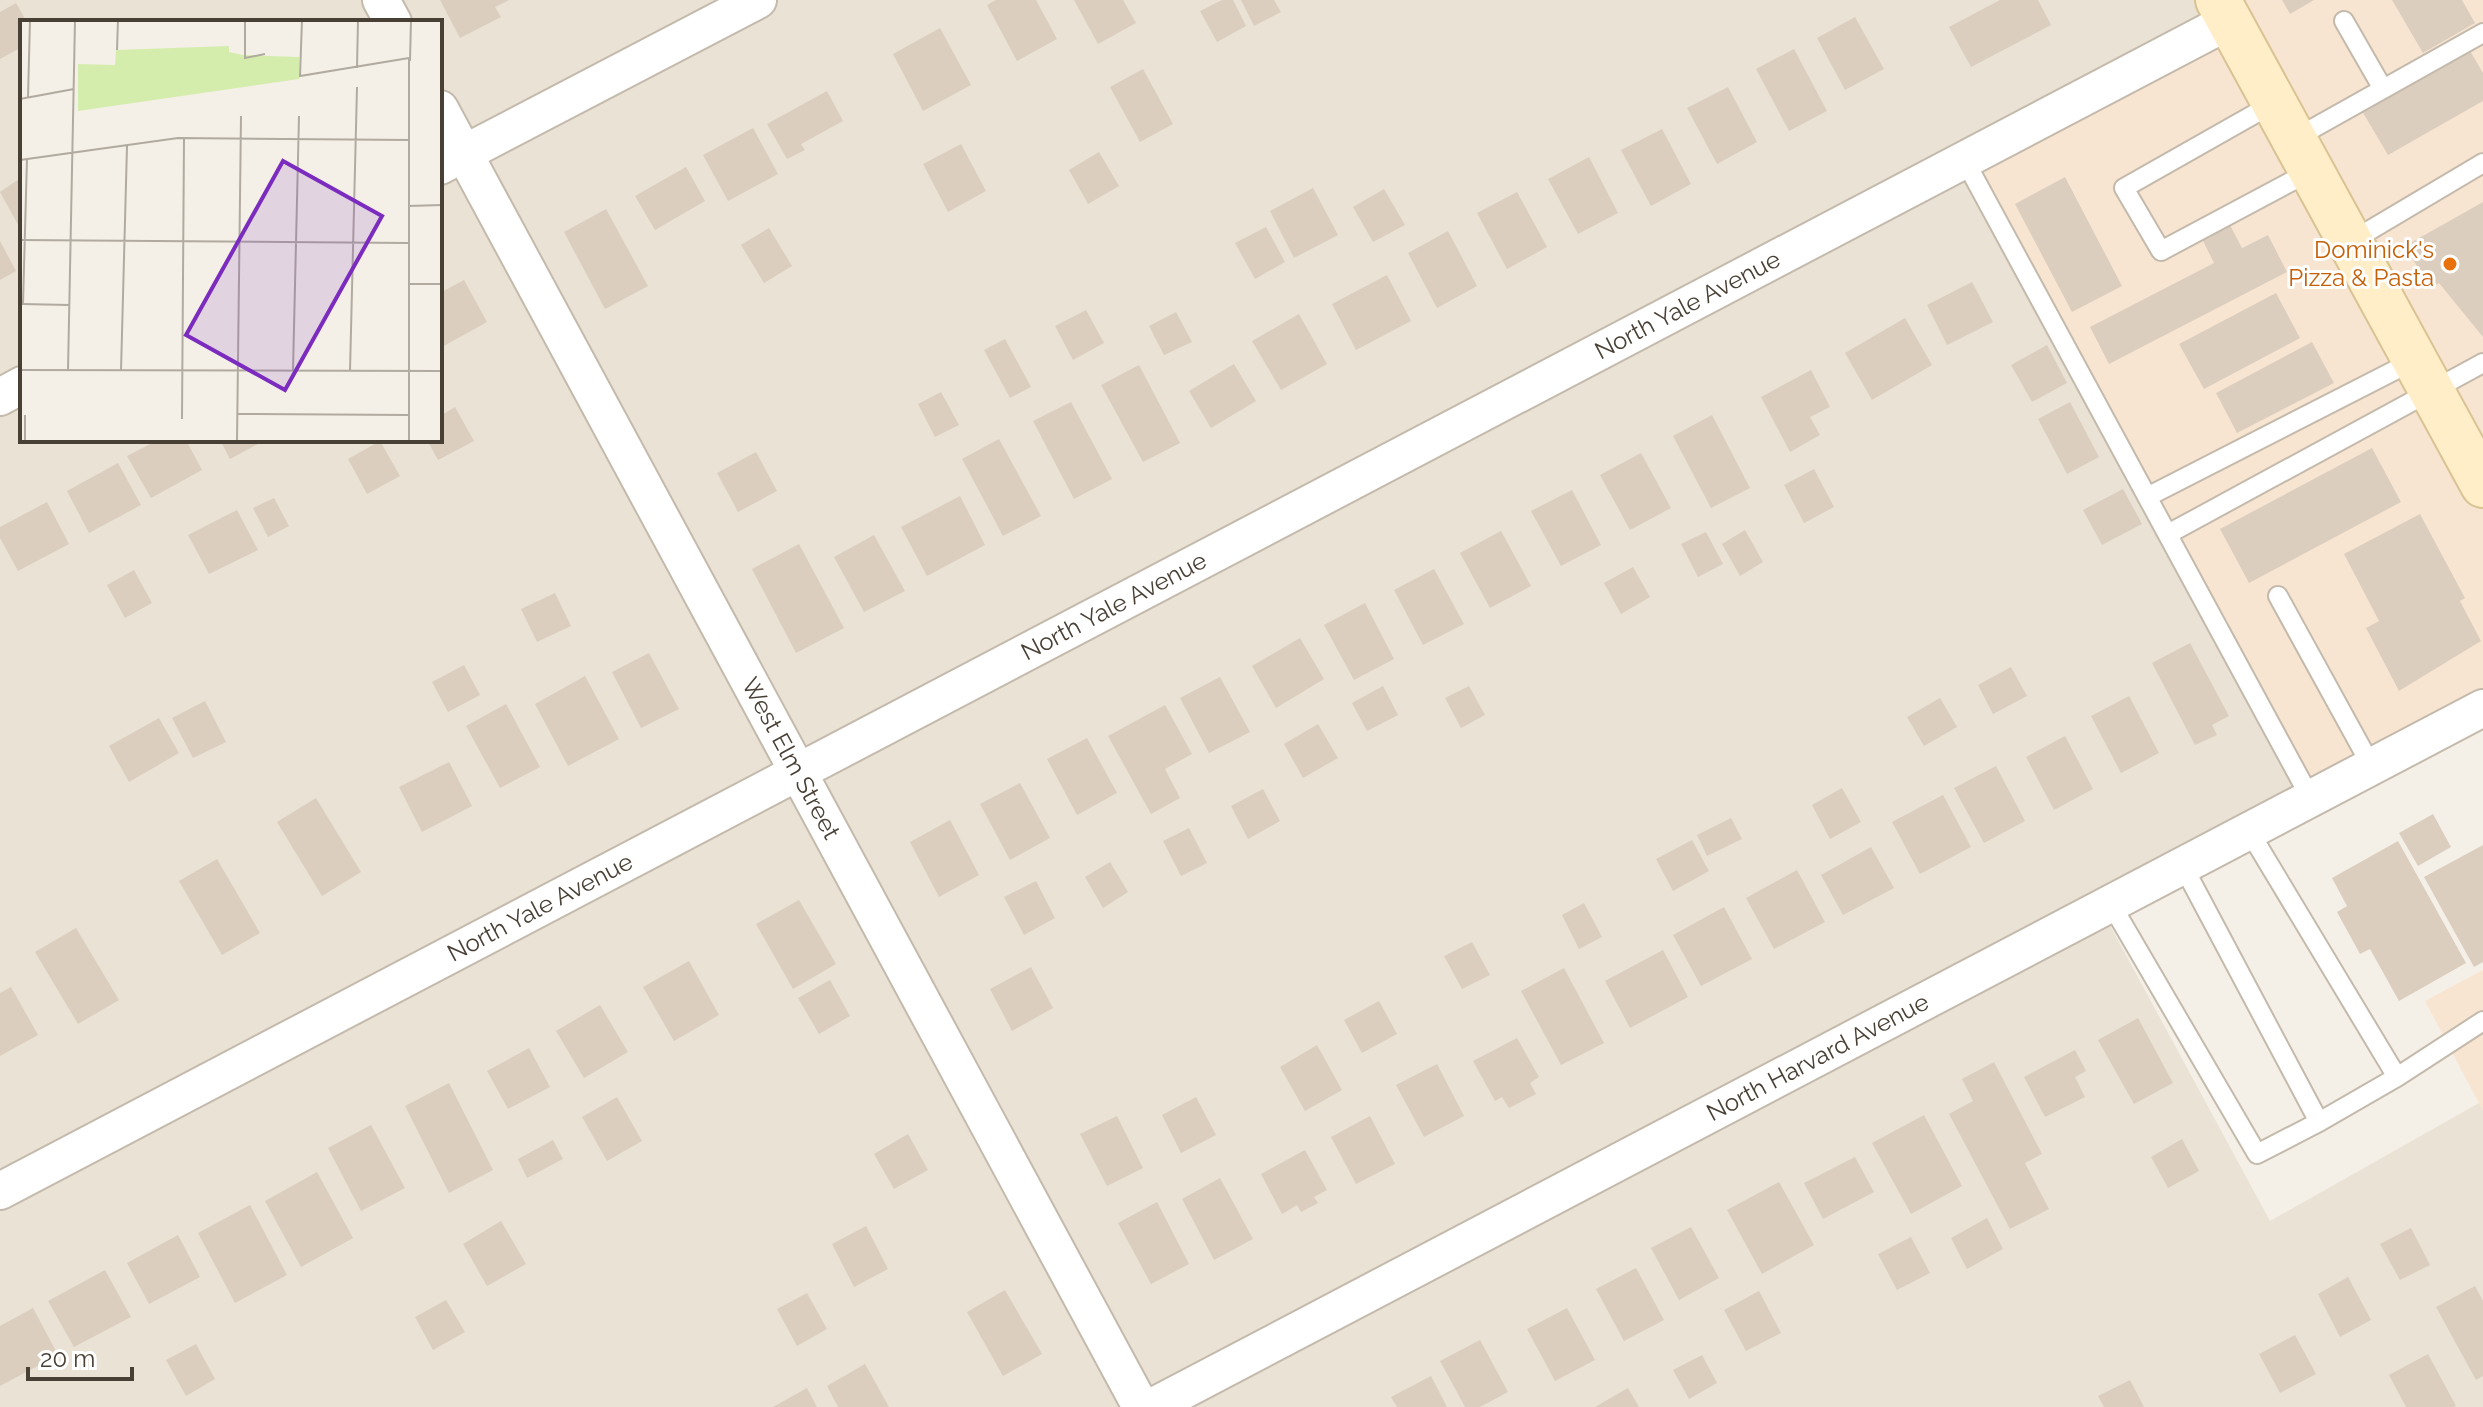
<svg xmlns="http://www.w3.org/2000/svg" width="2483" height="1407" viewBox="0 0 2483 1407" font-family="Raleway,sans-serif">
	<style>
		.residential { fill: #e9e2d5; fill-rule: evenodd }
		.commercial { fill: #f8e5d1 }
		.building { fill: #dbcebf }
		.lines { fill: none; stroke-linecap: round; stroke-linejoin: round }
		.service-casing { stroke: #c4baac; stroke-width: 22 }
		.minor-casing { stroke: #c4baac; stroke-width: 40 }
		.secondary-casing { stroke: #d9c293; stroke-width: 48 }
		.service { stroke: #fff; stroke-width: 18 }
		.minor { stroke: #fff; stroke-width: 36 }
		.secondary { stroke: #ffeec7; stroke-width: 44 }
		.food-dot { fill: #e8710a; stroke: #fff; stroke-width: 3 }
		.labels { text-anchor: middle; stroke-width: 6; stroke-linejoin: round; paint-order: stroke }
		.food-label { font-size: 24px; fill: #c56008; stroke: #fff; text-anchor: end }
		.street-label { font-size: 24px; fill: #494035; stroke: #fff }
		.inset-road { fill: none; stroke: #b0aaa0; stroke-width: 2 }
		.view { fill: #7b2cbf; fill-opacity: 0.15; stroke: #7b2cbf; stroke-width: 4 }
		.inset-edge { fill: none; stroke: #494035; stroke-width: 4 }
	</style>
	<rect width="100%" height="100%" fill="#f5f0e7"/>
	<path class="residential" d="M 0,0 L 2203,0 L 2298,795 L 2107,920 L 2270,1221 L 2479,1103 L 2483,1111 L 2483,1407 L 0,1407 ZM 22,22 L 440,22 L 440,440 L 22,440 Z"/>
	<path class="commercial" d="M 2236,0 L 2483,0 L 2483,455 Z
		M 2223,37 L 2483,508 L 2483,691 L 2298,795 L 1960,174 Z
		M 2483,970 L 2483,1111 L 2425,1001 Z"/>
	<path class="building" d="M 440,0 L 509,0 L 495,7 L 501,17 L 460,38 Z
		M 996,0 L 1036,0 L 1057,39 L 1017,61 L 987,5 Z
		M 1074,0 L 1123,0 L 1136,23 L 1098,44 Z
		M 1222,0 L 1233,0 L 1246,26 L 1217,42 L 1200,11 Z
		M 1241,0 L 1274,0 L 1281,12 L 1254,26 Z
		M 2000,0 L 2038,0 L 2051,25 L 1971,67 L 1949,27 Z
		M 2282,0 L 2314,0 L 2290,14 Z
		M 2392,0 L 2462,0 L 2475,23 L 2423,53 Z
		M 16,3 L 27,22 L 22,22 L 22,47 L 0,59 L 0,12 Z
		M 1855,17 L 1884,69 L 1845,90 L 1817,38 Z
		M 940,28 L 971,85 L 923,111 L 893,54 Z
		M 1794,49 L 1827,111 L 1789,131 L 1756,69 Z
		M 2469,49 L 2483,73 L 2483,101 L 2388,155 L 2362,111 Z
		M 1143,69 L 1173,124 L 1140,142 L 1110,87 Z
		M 1728,87 L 1757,142 L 1717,164 L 1687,108 Z
		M 827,91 L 843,121 L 801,144 L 805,150 L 787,159 L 767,124 Z
		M 753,128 L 778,174 L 728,201 L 703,155 Z
		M 1662,129 L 1691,184 L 1651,206 L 1621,150 Z
		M 961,144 L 986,191 L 948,212 L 923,164 Z
		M 1099,152 L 1119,186 L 1088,204 L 1069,170 Z
		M 1589,157 L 1618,213 L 1578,234 L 1548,179 Z
		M 686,167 L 705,201 L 655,230 L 635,196 Z
		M 22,177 L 22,232 L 0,192 Z
		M 2065,177 L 2122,286 L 2072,312 L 2015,204 Z
		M 1313,188 L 1338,235 L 1294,258 L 1270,211 Z
		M 1384,189 L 1405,225 L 1373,242 L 1353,207 Z
		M 1517,192 L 1547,247 L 1507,269 L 1477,213 Z
		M 2483,202 L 2483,337 L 2439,283 L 2430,288 L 2405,246 Z
		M 606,209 L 648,286 L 605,309 L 564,232 Z
		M 2229,223 L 2242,248 L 2268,235 L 2287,272 L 2109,364 L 2090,327 L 2214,263 L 2201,237 Z
		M 1266,227 L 1285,262 L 1255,279 L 1235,243 Z
		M 769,228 L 792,266 L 764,283 L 741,245 Z
		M 1448,231 L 1477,286 L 1437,308 L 1408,253 Z
		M 0,241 L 16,271 L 0,280 Z
		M 1387,275 L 1411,321 L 1356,350 L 1332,304 Z
		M 464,280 L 487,322 L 440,348 L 440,293 Z
		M 1972,282 L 1993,322 L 1947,345 L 1927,305 Z
		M 2276,293 L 2300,338 L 2204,389 L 2179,344 Z
		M 1086,310 L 1104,343 L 1073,360 L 1055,326 Z
		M 1176,312 L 1192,342 L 1164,355 L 1149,326 Z
		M 1299,314 L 1327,364 L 1281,390 L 1252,341 Z
		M 1905,318 L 1932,365 L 1872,400 L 1845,353 Z
		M 1005,339 L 1031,387 L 1010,398 L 984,350 Z
		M 2312,342 L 2334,383 L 2237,433 L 2216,393 Z
		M 2047,345 L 2067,383 L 2032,402 L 2011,365 Z
		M 1234,364 L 1256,401 L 1211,428 L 1189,391 Z
		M 1139,365 L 1180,443 L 1143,462 L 1101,385 Z
		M 1811,370 L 1830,407 L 1810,417 L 1820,435 L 1790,452 L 1761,397 Z
		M 941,392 L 959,425 L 935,437 L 918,404 Z
		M 1071,402 L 1112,479 L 1074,499 L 1033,421 Z
		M 2070,402 L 2099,457 L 2067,474 L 2038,419 Z
		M 455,407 L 474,441 L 438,460 L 427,440 L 440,440 L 440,416 Z
		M 1712,415 L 1750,488 L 1711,508 L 1673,436 Z
		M 999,439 L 1041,516 L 1003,536 L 962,459 Z
		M 158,440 L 186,440 L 202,470 L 151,498 L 127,456 Z
		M 220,440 L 265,440 L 230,459 Z
		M 380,441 L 400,476 L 367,494 L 348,459 Z
		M 2372,448 L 2401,502 L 2249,583 L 2220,529 Z
		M 756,452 L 777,491 L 738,512 L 717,473 Z
		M 1641,453 L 1671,508 L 1630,530 L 1600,475 Z
		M 118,463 L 141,505 L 89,533 L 67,491 Z
		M 1814,469 L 1834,507 L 1804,523 L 1784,485 Z
		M 2123,489 L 2142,524 L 2102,545 L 2083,510 Z
		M 1572,490 L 1601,545 L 1561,566 L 1531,511 Z
		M 960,496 L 985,545 L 927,576 L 901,527 Z
		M 274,498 L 289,526 L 268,537 L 253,508 Z
		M 47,502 L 69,544 L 18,571 L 0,538 L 0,527 Z
		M 237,510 L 258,550 L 209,574 L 188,535 Z
		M 2420,514 L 2465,598 L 2460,601 L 2481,641 L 2399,691 L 2366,628 L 2379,621 L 2344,554 Z
		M 1745,530 L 1763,562 L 1740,576 L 1722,544 Z
		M 1501,531 L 1531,586 L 1490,608 L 1460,553 Z
		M 1706,532 L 1723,564 L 1698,577 L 1681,544 Z
		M 874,535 L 905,591 L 864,612 L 834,557 Z
		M 799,544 L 844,628 L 796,653 L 752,569 Z
		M 1633,567 L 1650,597 L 1621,614 L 1604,583 Z
		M 1434,569 L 1464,624 L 1423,645 L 1394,590 Z
		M 134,570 L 152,603 L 125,618 L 107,585 Z
		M 555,593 L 571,626 L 537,642 L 521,609 Z
		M 1365,603 L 1394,659 L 1354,680 L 1324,625 Z
		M 1300,638 L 1324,679 L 1276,708 L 1252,666 Z
		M 2190,643 L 2229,716 L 2212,725 L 2217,735 L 2195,745 L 2152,663 Z
		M 649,653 L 679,709 L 641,728 L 612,672 Z
		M 464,665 L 480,695 L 448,712 L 432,682 Z
		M 2011,667 L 2027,696 L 1993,714 L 1978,685 Z
		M 585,676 L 619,739 L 568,766 L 535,704 Z
		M 1220,677 L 1250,732 L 1209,753 L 1180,698 Z
		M 1383,686 L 1398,715 L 1367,731 L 1352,703 Z
		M 1469,686 L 1485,715 L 1461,728 L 1445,698 Z
		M 2129,696 L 2159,753 L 2121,773 L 2091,716 Z
		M 1940,698 L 1957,727 L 1924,746 L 1907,717 Z
		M 205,701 L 226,742 L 193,758 L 172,718 Z
		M 506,704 L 540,767 L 500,788 L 466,726 Z
		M 1165,705 L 1192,754 L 1165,769 L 1180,798 L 1151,814 L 1108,736 Z
		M 159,718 L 179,753 L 129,782 L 109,746 Z
		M 1318,724 L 1338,758 L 1303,778 L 1284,744 Z
		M 2065,736 L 2093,789 L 2054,810 L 2026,757 Z
		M 1087,738 L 1117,793 L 1077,815 L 1047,759 Z
		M 449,762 L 472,806 L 422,832 L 399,787 Z
		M 1996,766 L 2025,821 L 1984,843 L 1954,788 Z
		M 1020,783 L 1050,838 L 1010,860 L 980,804 Z
		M 1842,788 L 1861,822 L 1830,839 L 1812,805 Z
		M 1263,789 L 1280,821 L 1248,839 L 1231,806 Z
		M 1943,795 L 1971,847 L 1920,874 L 1892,822 Z
		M 316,798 L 361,872 L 322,896 L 277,822 Z
		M 2433,814 L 2451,847 L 2418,866 L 2399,833 Z
		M 1731,818 L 1742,839 L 1707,856 L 1697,835 Z
		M 950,820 L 979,875 L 939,897 L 910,842 Z
		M 1189,828 L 1207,863 L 1181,876 L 1163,841 Z
		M 1692,840 L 1709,871 L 1673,891 L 1656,859 Z
		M 2398,841 L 2466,963 L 2399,1001 L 2370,949 L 2360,954 L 2337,912 L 2347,906 L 2332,878 Z
		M 2483,845 L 2483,962 L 2474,967 L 2424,877 Z
		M 1871,847 L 1894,888 L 1843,915 L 1821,875 Z
		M 217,859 L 260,933 L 222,955 L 179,881 Z
		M 1110,862 L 1128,892 L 1103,908 L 1085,877 Z
		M 1797,870 L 1825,922 L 1774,949 L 1746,898 Z
		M 1036,881 L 1055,918 L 1024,935 L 1004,897 Z
		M 799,900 L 836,964 L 793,989 L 756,924 Z
		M 1584,903 L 1602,937 L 1579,949 L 1562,915 Z
		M 1724,907 L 1752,959 L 1701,986 L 1673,935 Z
		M 76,928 L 119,1000 L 78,1024 L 35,952 Z
		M 1472,942 L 1490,975 L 1462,989 L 1444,956 Z
		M 1663,950 L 1688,997 L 1630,1028 L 1605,981 Z
		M 689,961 L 719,1015 L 674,1041 L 643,987 Z
		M 1031,967 L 1053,1008 L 1012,1031 L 990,989 Z
		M 1564,968 L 1604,1043 L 1561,1065 L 1521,991 Z
		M 830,980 L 850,1016 L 819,1034 L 798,998 Z
		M 11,987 L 38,1035 L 0,1056 L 0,993 Z
		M 1379,1001 L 1397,1034 L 1362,1053 L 1344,1020 Z
		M 600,1005 L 628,1052 L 584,1078 L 556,1031 Z
		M 2138,1018 L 2173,1083 L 2134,1104 L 2098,1040 Z
		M 1517,1038 L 1539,1077 L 1530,1083 L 1536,1094 L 1509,1108 L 1502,1097 L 1495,1101 L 1473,1061 Z
		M 1317,1045 L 1342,1090 L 1305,1111 L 1280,1067 Z
		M 529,1048 L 550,1087 L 508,1109 L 487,1071 Z
		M 2075,1050 L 2086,1071 L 2075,1077 L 2085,1097 L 2045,1117 L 2024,1077 Z
		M 1994,1062 L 2042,1154 L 2025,1163 L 2049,1209 L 2010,1229 L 1949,1114 L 1973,1101 L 1962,1079 Z
		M 1437,1064 L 1464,1116 L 1424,1137 L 1396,1085 Z
		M 449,1083 L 493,1170 L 449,1193 L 405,1106 Z
		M 617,1097 L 642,1141 L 607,1161 L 582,1117 Z
		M 1196,1097 L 1216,1135 L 1181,1153 L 1162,1115 Z
		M 1924,1115 L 1962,1186 L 1911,1214 L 1872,1143 Z
		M 1117,1116 L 1143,1168 L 1107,1186 L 1080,1134 Z
		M 1370,1116 L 1395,1164 L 1356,1184 L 1331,1137 Z
		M 371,1125 L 405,1188 L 361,1211 L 328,1148 Z
		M 908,1134 L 928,1170 L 894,1189 L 874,1154 Z
		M 2182,1139 L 2199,1171 L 2168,1188 L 2151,1157 Z
		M 553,1140 L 563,1159 L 527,1178 L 518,1159 Z
		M 1305,1150 L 1327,1190 L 1314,1197 L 1318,1203 L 1301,1212 L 1297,1205 L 1282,1214 L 1261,1174 Z
		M 1855,1157 L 1874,1192 L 1823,1219 L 1804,1183 Z
		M 317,1172 L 353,1238 L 301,1267 L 265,1201 Z
		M 1220,1178 L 1253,1239 L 1214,1260 L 1182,1199 Z
		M 1779,1182 L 1814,1245 L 1762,1274 L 1727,1210 Z
		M 1157,1202 L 1189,1264 L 1151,1284 L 1118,1223 Z
		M 250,1205 L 287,1275 L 235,1303 L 198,1233 Z
		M 1987,1218 L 2003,1249 L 1967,1269 L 1951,1238 Z
		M 501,1221 L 526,1264 L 487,1286 L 463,1244 Z
		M 866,1226 L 888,1269 L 854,1287 L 832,1244 Z
		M 1691,1227 L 1719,1278 L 1679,1300 L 1651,1248 Z
		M 2411,1228 L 2430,1265 L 2400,1280 L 2380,1244 Z
		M 178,1235 L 200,1277 L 149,1304 L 127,1263 Z
		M 1911,1237 L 1930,1273 L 1897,1290 L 1878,1254 Z
		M 1636,1268 L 1664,1320 L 1624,1341 L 1596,1289 Z
		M 105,1270 L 131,1317 L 74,1347 L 48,1301 Z
		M 2348,1277 L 2371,1320 L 2340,1337 L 2318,1294 Z
		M 2475,1286 L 2483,1301 L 2483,1376 L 2476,1380 L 2436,1307 Z
		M 1005,1290 L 1042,1354 L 1003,1376 L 967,1312 Z
		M 1759,1291 L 1781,1333 L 1746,1351 L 1724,1310 Z
		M 807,1293 L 827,1329 L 797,1346 L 777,1309 Z
		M 446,1300 L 465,1332 L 433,1350 L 415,1317 Z
		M 33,1308 L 58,1355 L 0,1386 L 0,1326 Z
		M 1567,1308 L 1595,1360 L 1555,1381 L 1527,1329 Z
		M 2295,1335 L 2316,1374 L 2280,1393 L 2259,1354 Z
		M 1480,1340 L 1508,1392 L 1480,1407 L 1465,1407 L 1440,1361 Z
		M 196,1344 L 215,1379 L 186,1396 L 166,1360 Z
		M 2428,1354 L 2456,1406 L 2453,1407 L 2406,1407 L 2389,1375 Z
		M 1702,1355 L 1717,1383 L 1689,1399 L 1673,1370 Z
		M 865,1364 L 889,1407 L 838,1407 L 827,1386 Z
		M 1431,1376 L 1447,1407 L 1397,1407 L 1391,1397 Z
		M 2130,1380 L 2144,1407 L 2104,1407 L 2098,1396 Z
		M 807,1388 L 817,1407 L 773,1407 Z
		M 1628,1388 L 1639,1407 L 1595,1407 Z"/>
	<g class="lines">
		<g class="service-casing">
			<path id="service" d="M 2344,21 L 2383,89
				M 2274,103 L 2124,188 L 2161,251 L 2311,171
				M 2294,139 L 2483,33
				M 1964,159 L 2311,799
				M 2350,242 L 2483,163
				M 2147,497 L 2415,360
				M 2168,534 L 2483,363
				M 2278,596 L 2372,767
				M 2249,831 L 2397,1077 L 2319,1122
				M 2111,904 L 2257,1154 L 2319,1122 L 2183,866
				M 2397,1077 L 2483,1021"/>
		</g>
		<g class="minor-casing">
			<g id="minor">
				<path d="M 381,0 L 393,22"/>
				<path id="s1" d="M 440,109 L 1141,1407"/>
				<path d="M 440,166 L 758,0"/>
				<path d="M 0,397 L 22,385"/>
				<path id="s2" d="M 0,1191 L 2229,21"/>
				<path id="s3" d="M 1152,1407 L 2483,708"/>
			</g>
		</g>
		<g class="secondary-casing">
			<path id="secondary" d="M 2218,0 L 2483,485"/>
		</g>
		<use href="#service" class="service"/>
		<use href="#minor" class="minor"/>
		<use href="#secondary" class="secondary"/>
	</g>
	<circle class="food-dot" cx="2450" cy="264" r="8"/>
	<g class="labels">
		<g class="food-label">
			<text x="2434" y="258">Dominick's<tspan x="2434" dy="28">Pizza &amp; Pasta</tspan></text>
		</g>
		<g class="street-label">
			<text dy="8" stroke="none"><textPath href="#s2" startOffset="1906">North Yale Avenue</textPath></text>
			<text dy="8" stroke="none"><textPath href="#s2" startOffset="1258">North Yale Avenue</textPath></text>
			<text dy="8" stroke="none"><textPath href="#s1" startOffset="738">West Elm Street</textPath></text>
			<text dy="8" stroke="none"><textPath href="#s2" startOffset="610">North Yale Avenue</textPath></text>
			<text dy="8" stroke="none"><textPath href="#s3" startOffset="752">North Harvard Avenue</textPath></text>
		</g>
	</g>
	<g transform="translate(20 20)">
		<rect width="422" height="422" fill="#f5f0e7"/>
		<path d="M 209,26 L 209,32 L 223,35 L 279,37 L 279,59 L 58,91 L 58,44 L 95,45 L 96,30 Z" fill="#d4edad"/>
		<path class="inset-road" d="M 225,0 L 225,38 L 245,34M 282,0 L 280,56 L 389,38M 97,30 L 98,0M 390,41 L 391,0M 337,48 L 338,0M 8,77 L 10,0M 0,79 L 54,69M 0,140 L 158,118 L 389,120M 388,186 L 422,185M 0,220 L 388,223M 388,264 L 422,264M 2,284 L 49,285M 3,284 L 7,138M 0,350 L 422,351M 48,350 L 55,0M 273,350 L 279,96M 101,351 L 107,126M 330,351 L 337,67M 217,394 L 388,395M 5,395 L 5,422M 162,399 L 164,118M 217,422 L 221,96M 389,422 L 389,38"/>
		<path class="view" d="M 263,141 L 362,196 L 265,370 L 166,315 Z"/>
		<rect width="422" height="422" class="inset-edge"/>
	</g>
	<path d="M28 1367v12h104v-12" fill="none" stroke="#494035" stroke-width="4"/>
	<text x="40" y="1367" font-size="24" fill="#494035" stroke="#ffffff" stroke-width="6" paint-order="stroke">20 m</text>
</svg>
